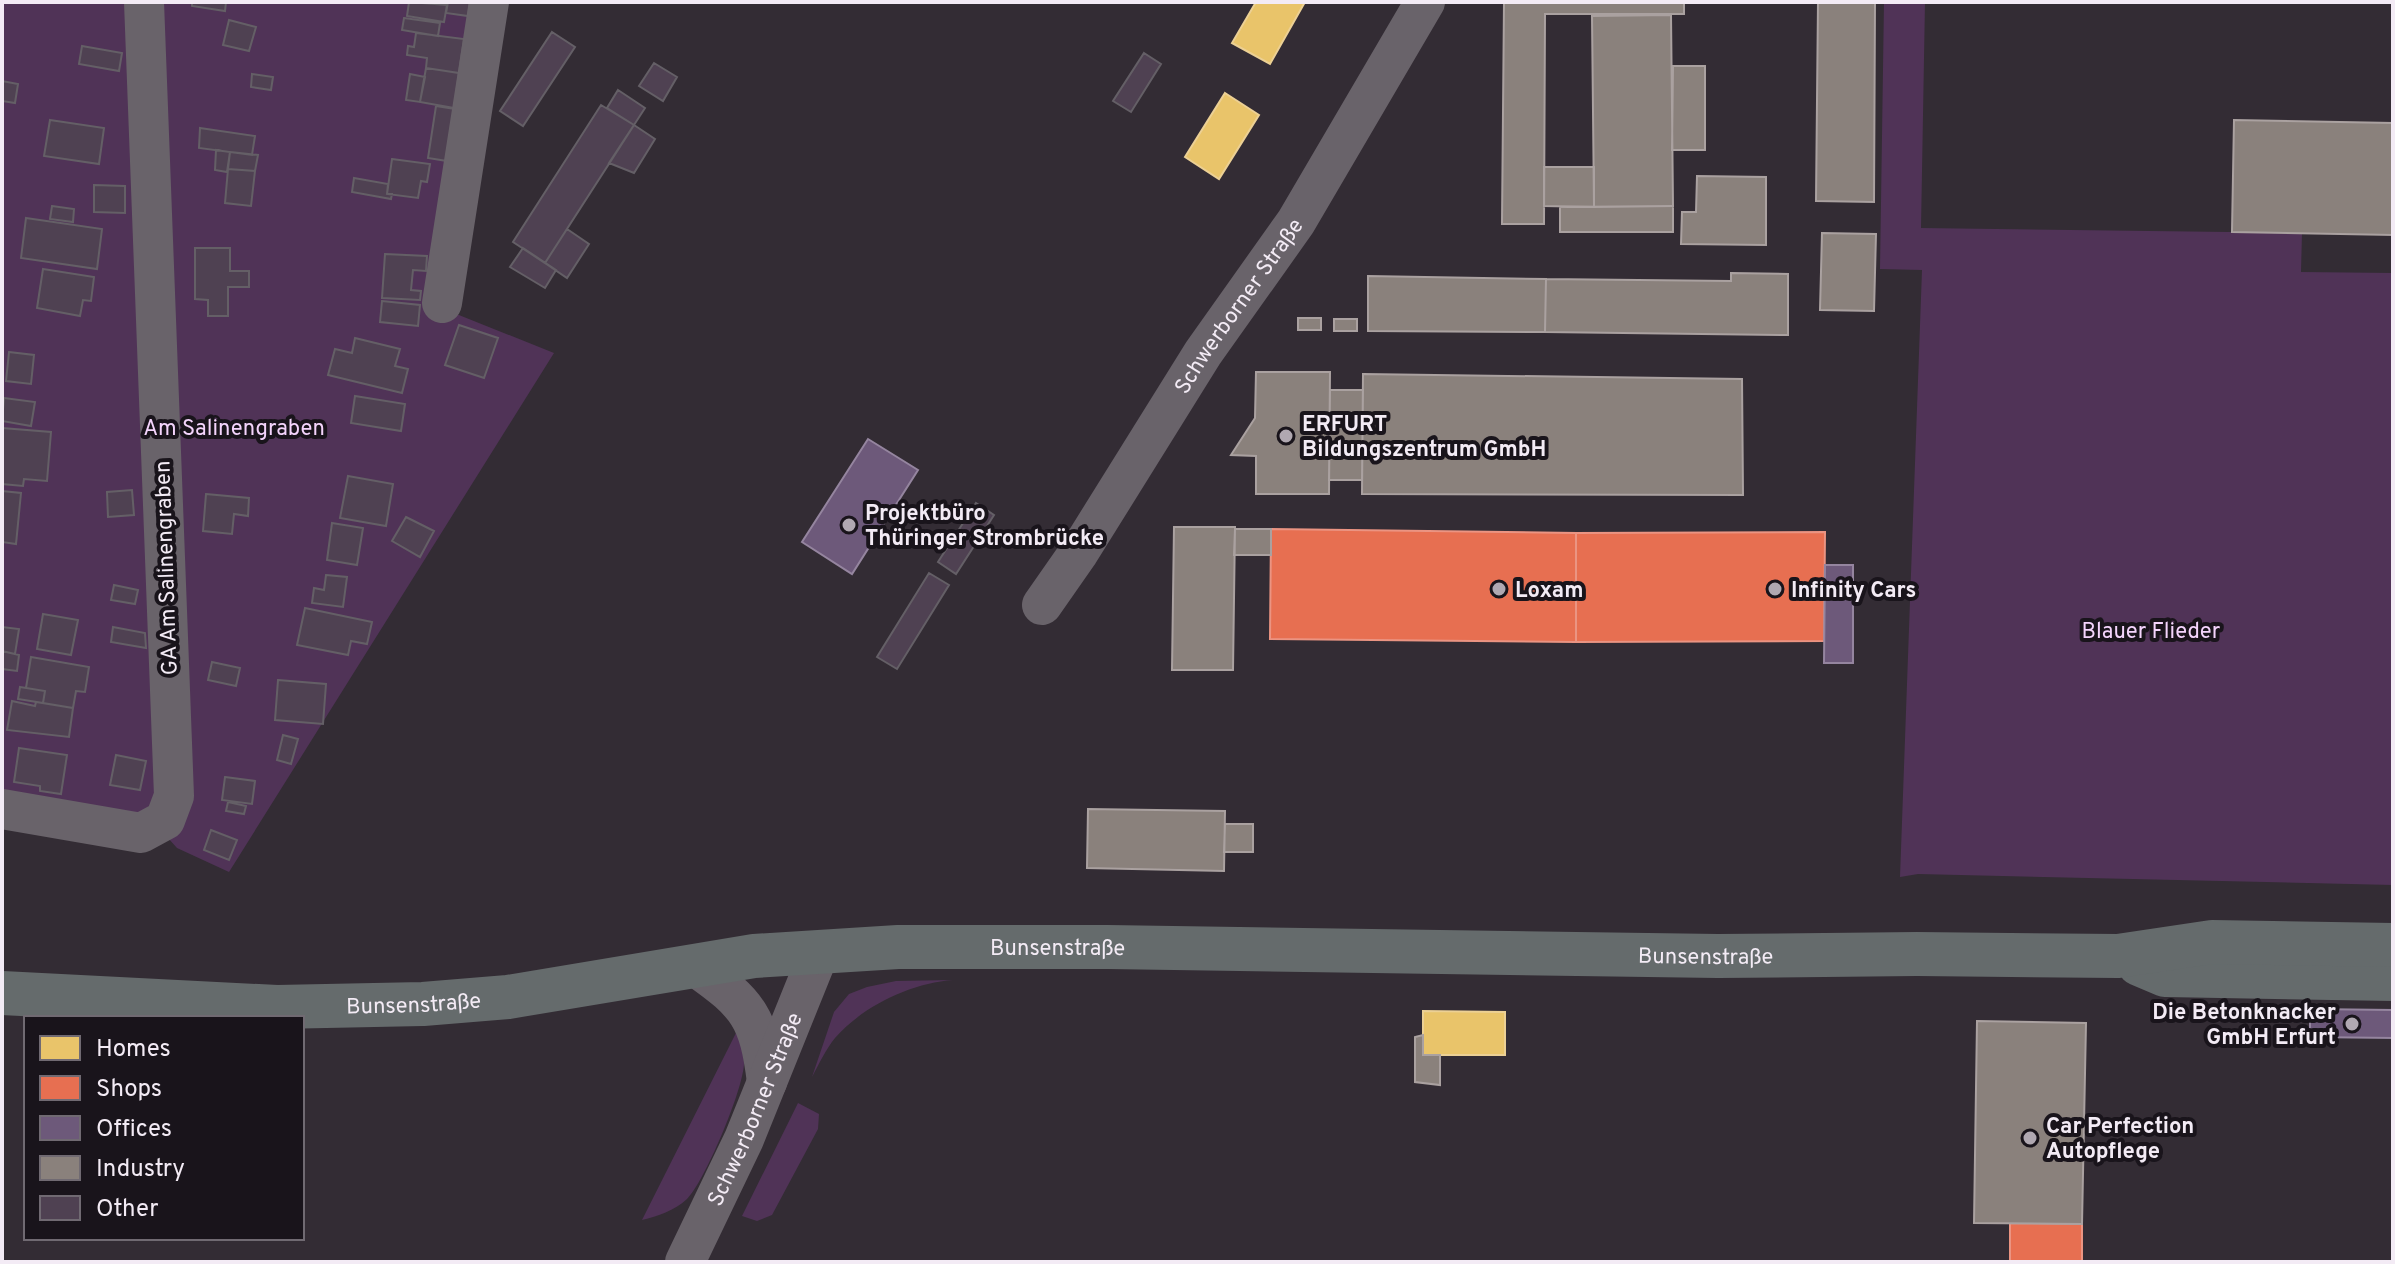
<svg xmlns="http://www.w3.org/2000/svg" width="2395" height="1264" viewBox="0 0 2395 1264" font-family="Overpass,sans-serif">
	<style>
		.green { fill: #503357 }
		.homes { fill: #e9c46a; stroke: #ecd094; stroke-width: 2 }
		.shops { fill: #e76f51; stroke: #eb9482; stroke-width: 2 }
		.offices { fill: #6d597a; stroke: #95859f; stroke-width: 2 }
		.industry { fill: #8a817c; stroke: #aaa1a0; stroke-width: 2 }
		.building { fill: #4f4152; stroke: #645f66; stroke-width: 2 }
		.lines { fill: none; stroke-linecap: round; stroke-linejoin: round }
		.minor { stroke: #69636a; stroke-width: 40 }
		.major { stroke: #656b6c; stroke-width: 44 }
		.poi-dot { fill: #b0a8b1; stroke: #19141b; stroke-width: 3 }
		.labels { text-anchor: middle; stroke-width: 8; stroke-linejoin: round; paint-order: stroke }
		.street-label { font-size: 22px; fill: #f3ebf5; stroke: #19141b }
		.poi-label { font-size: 22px; font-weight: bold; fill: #f3ebf5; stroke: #19141b; text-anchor: start }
		.park-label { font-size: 22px; fill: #f4d4fc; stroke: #19141b }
	</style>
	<rect width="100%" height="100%" fill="#332c34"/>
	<path class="green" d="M 2,2 L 472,2 L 429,303 L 554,353 L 229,872 L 177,848 L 151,819 L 2,791 Z
		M 1884,2 L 1925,2 L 1921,228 L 2302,233 L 2301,272 L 2393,273 L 2393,885 L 1918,874 L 1900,877 L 1922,270 L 1880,269 Z
		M 953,980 C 911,983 863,1006 835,1038 C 826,1049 819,1064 812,1077 L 834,1012 L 849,994 L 867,987 L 896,981 Z
		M 739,1027 C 740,1038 744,1052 744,1063 C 744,1088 704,1183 687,1199 C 674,1211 658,1216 642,1220 Z
		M 798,1103 L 819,1114 L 818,1129 L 772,1215 L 757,1221 L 742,1216 Z"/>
	<path class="homes" d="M 1256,2 L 1305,2 L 1270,64 L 1232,43 Z
		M 1225,93 L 1259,115 L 1219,179 L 1185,157 Z
		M 1423,1011 L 1505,1012 L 1505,1055 L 1423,1055 Z"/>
	<path class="shops" d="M 1271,529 L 1576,533 L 1576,642 L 1270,639 Z
		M 1825,532 L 1824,641 L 1576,642 L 1576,533 Z
		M 2010,1223 L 2082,1224 L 2082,1262 L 2010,1262 Z"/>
	<path class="offices" d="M 868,439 L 918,470 L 852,574 L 802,542 Z
		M 1825,565 L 1853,565 L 1853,663 L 1824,663 Z
		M 2310,1009 L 2393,1010 L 2393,1038 L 2310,1037 Z"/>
	<path class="industry" d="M 1504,2 L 1684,2 L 1684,14 L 1545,14 L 1544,224 L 1502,224 Z
		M 1818,2 L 1875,2 L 1874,202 L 1816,201 Z
		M 1671,15 L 1673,206 L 1594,207 L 1592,16 Z
		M 1673,66 L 1705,66 L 1705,150 L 1672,150 Z
		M 2234,120 L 2393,123 L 2393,235 L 2232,232 Z
		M 1544,167 L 1594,167 L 1594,207 L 1544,206 Z
		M 1697,176 L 1766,177 L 1766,245 L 1681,244 L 1682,212 L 1696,212 Z
		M 1673,206 L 1673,232 L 1560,232 L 1560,207 Z
		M 1822,233 L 1876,234 L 1874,311 L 1820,310 Z
		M 1731,273 L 1788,274 L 1788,335 L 1545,332 L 1546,279 L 1731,281 Z
		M 1368,276 L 1546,279 L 1545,332 L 1368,331 Z
		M 1298,318 L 1321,318 L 1321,330 L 1298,330 Z
		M 1334,319 L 1357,319 L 1357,331 L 1334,331 Z
		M 1256,372 L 1330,372 L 1329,494 L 1256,494 L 1256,456 L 1231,455 L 1255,418 Z
		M 1363,374 L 1742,379 L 1743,495 L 1362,494 Z
		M 1330,390 L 1363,390 L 1362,480 L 1329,480 Z
		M 1174,527 L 1235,527 L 1233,670 L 1172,670 Z
		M 1235,529 L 1271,529 L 1271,555 L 1234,555 Z
		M 1088,809 L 1225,811 L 1224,871 L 1087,868 Z
		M 1225,824 L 1253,824 L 1253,852 L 1224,852 Z
		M 1977,1021 L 2086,1023 L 2082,1224 L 1974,1223 Z
		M 1423,1035 L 1423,1055 L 1440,1055 L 1440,1085 L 1415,1082 L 1415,1037 Z"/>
	<path class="building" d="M 192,2 L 226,2 L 225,11 L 192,6 Z
		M 409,2 L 447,5 L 444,22 L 407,16 Z
		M 448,2 L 470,2 L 468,16 L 446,13 Z
		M 404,18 L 440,23 L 438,36 L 402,30 Z
		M 229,20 L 256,27 L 249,51 L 223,45 Z
		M 552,32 L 575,47 L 523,126 L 500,111 Z
		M 416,33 L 464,39 L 459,73 L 426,68 L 427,58 L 407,55 L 408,46 L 414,47 Z
		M 82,46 L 122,53 L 119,71 L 79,64 Z
		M 1144,53 L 1161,64 L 1131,112 L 1113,101 Z
		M 654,63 L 677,77 L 663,101 L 639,86 Z
		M 426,68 L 459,73 L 454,108 L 420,102 Z
		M 252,74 L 273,77 L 271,90 L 251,87 Z
		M 410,74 L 425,77 L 420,102 L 406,100 Z
		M 2,81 L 18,84 L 15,103 L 2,101 Z
		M 618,90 L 645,108 L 634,125 L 607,108 Z
		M 601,105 L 634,125 L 545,263 L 513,242 Z
		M 436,106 L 455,109 L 447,161 L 428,158 Z
		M 50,120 L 104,128 L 99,164 L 44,156 Z
		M 634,125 L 655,139 L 634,173 L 609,163 Z
		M 200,128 L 255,136 L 252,155 L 199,148 Z
		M 216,150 L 230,152 L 227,172 L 215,170 Z
		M 230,152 L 258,155 L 255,171 L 228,169 Z
		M 392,159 L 430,164 L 427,182 L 421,181 L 418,198 L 387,194 Z
		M 228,169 L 255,171 L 251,206 L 225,203 Z
		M 354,178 L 388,184 L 387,194 L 392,194 L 391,199 L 352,192 Z
		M 94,185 L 125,186 L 125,213 L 94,212 Z
		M 52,206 L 74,209 L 73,222 L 50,219 Z
		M 26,218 L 102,229 L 97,269 L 21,258 Z
		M 567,229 L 589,244 L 567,278 L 545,263 Z
		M 195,248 L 230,248 L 230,271 L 249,271 L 249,287 L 228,287 L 228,316 L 208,316 L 208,300 L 195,299 Z
		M 523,248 L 556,270 L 545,288 L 510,267 Z
		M 385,254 L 427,256 L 426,271 L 413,270 L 411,290 L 421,291 L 420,300 L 382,298 Z
		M 43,269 L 94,277 L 91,301 L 83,300 L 80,316 L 37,308 Z
		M 382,301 L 420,305 L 418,326 L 380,322 Z
		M 459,325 L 498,338 L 484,378 L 445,365 Z
		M 355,338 L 400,349 L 395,366 L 408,369 L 402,393 L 328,375 L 335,349 L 352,353 Z
		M 9,352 L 34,355 L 31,384 L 6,381 Z
		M 355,396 L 405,404 L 401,431 L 351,423 Z
		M 4,398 L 35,402 L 31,426 L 2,421 Z
		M 2,428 L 51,432 L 47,481 L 24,479 L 23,486 L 2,484 Z
		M 348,476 L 393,484 L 386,526 L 340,518 Z
		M 132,490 L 134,515 L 108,517 L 107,492 Z
		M 2,491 L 21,493 L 16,544 L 2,542 Z
		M 206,494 L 249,498 L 248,516 L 234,514 L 232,534 L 203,531 Z
		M 976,503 L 994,515 L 956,574 L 938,562 Z
		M 406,517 L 434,531 L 420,557 L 392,541 Z
		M 332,523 L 363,528 L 357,565 L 327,560 Z
		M 929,573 L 949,585 L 897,669 L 877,657 Z
		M 326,575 L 347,577 L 343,607 L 312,603 L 314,588 L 324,590 Z
		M 114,585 L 138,590 L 135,604 L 111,600 Z
		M 305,608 L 372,622 L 367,644 L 351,641 L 348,655 L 297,645 Z
		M 43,614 L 78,620 L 71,655 L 37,649 Z
		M 2,627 L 19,629 L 15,654 L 2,651 Z
		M 113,627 L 145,633 L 146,648 L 111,642 Z
		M 2,651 L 19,655 L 17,671 L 2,669 Z
		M 31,657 L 89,667 L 85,692 L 76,691 L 73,708 L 43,703 L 45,691 L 26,688 Z
		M 212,662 L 240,668 L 236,686 L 208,680 Z
		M 278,680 L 326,684 L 323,724 L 275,720 Z
		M 20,687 L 45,691 L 43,703 L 18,699 Z
		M 12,701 L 35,706 L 36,702 L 73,708 L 69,737 L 7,730 Z
		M 283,735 L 298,739 L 291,764 L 277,760 Z
		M 19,748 L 67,755 L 61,794 L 40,791 L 40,786 L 14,782 Z
		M 116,755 L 146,761 L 140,790 L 110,785 Z
		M 225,777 L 255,781 L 252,804 L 222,800 Z
		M 228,802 L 246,806 L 244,814 L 226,811 Z
		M 211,830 L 237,840 L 229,860 L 204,850 Z"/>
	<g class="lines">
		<g class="minor">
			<path d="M 442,303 L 489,2"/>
			<path id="s1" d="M 1042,605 L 1079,552 L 1203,353 L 1296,222 L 1425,2"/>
			<path d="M 2,809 L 141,833 L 165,820 L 174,796 L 144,2"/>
			<path d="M 696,967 C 749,1004 759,1018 767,1082"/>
			<path id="s2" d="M 685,1262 L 744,1139 L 819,953"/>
		</g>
		<g class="major">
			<path d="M 2139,964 L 2165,975 L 2393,979"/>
			<path id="s3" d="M 2,993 L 277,1007 L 423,1004 L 508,997 L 754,956 L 898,947 L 1108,947 L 1718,956 L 1917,954 L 2118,956 L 2212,942 L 2393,945"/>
		</g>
	</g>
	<g class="poi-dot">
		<circle cx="1286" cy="436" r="8"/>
		<circle cx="849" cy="525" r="8"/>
		<circle cx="1499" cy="589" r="8"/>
		<circle cx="1775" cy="589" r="8"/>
		<circle cx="2352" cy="1024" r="8"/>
		<circle cx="2030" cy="1138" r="8"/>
	</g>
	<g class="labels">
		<g class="street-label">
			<text dy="8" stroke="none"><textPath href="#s1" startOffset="358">Schwerborner Straße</textPath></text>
			<text transform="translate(165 568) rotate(-92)" y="8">GA Am Salinengraben</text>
			<text dy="8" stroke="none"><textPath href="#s3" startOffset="1060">Bunsenstraße</textPath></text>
			<text dy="8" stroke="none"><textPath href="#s3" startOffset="1708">Bunsenstraße</textPath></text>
			<text dy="8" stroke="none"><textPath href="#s3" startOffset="412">Bunsenstraße</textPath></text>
			<text dy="8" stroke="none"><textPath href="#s2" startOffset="168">Schwerborner Straße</textPath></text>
		</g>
		<g class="poi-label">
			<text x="1302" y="431">ERFURT<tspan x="1302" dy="25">Bildungszentrum GmbH</tspan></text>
			<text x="865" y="520">Projektbüro<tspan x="865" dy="25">Thüringer Strombrücke</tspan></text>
			<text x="1515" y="597">Loxam</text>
			<text x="1791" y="597">Infinity Cars</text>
			<text x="2336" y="1019" text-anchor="end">Die Betonknacker<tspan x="2336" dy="25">GmbH Erfurt</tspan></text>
			<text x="2046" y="1133">Car Perfection<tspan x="2046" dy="25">Autopflege</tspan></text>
		</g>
		<g class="park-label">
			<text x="234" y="435">Am Salinengraben</text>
			<text x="2151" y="638">Blauer Flieder</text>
		</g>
	</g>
	<rect width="2395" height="1264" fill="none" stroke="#f3ebf5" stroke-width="8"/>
	<rect x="24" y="1016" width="280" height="224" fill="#19141b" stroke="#706a72" stroke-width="2"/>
	<rect x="40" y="1036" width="40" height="24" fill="#e9c46a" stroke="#706a72" stroke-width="2"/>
	<text x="96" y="1056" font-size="24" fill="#f3ebf5">Homes</text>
	<rect x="40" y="1076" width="40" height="24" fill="#e76f51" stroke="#706a72" stroke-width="2"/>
	<text x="96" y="1096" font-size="24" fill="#f3ebf5">Shops</text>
	<rect x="40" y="1116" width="40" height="24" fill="#6d597a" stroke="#706a72" stroke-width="2"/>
	<text x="96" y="1136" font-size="24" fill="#f3ebf5">Offices</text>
	<rect x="40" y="1156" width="40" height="24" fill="#8a817c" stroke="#706a72" stroke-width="2"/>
	<text x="96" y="1176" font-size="24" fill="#f3ebf5">Industry</text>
	<rect x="40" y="1196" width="40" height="24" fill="#4f4152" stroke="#706a72" stroke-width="2"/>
	<text x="96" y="1216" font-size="24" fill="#f3ebf5">Other</text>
</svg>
